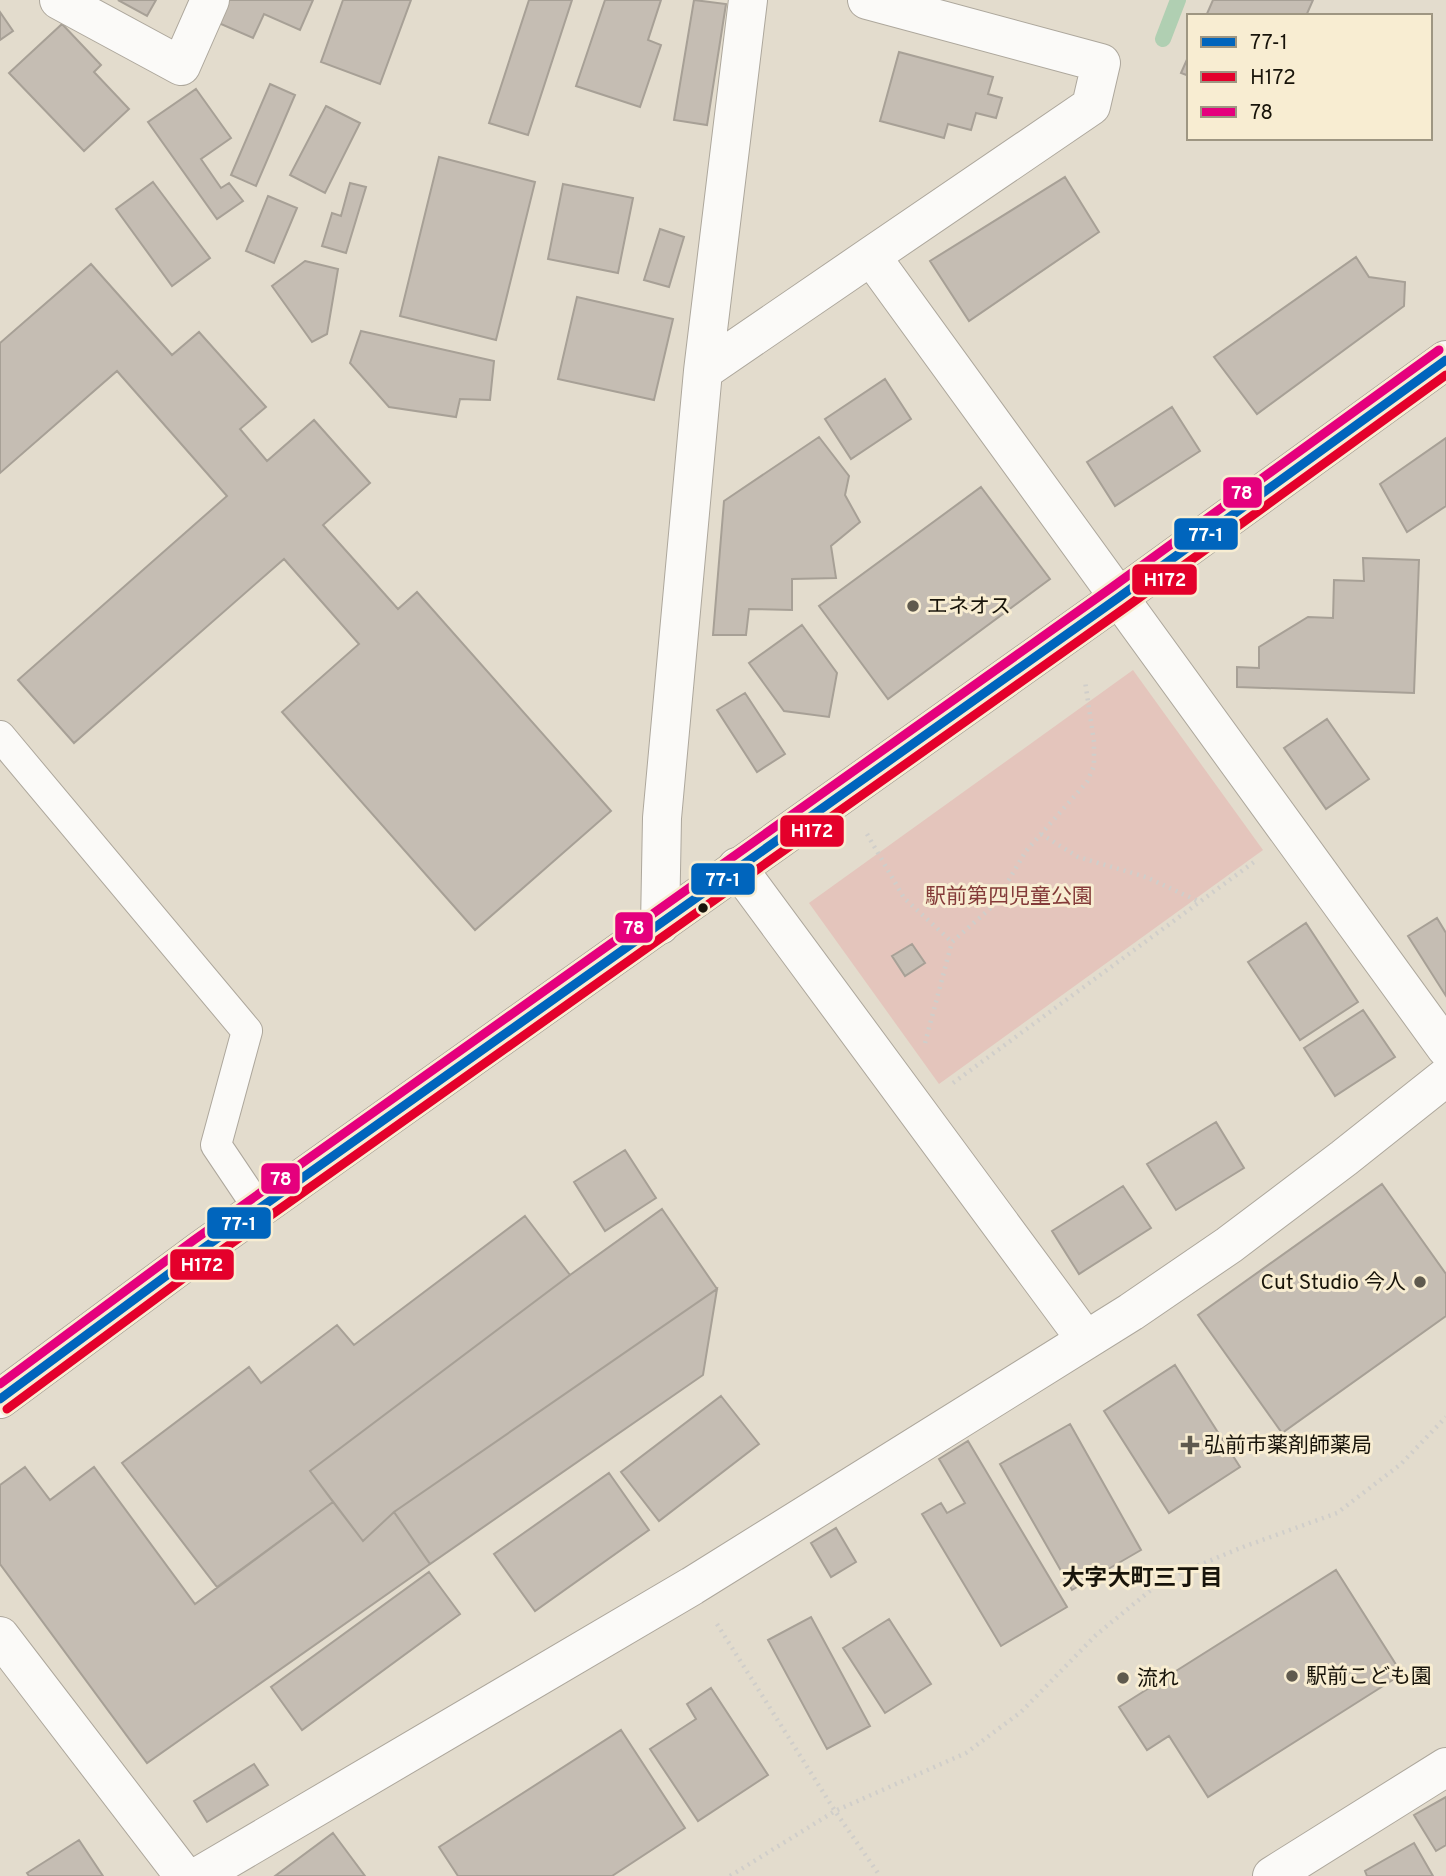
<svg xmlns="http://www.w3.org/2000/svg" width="1446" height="1876" viewBox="0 0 1446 1876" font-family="Overpass,'Noto Sans JP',sans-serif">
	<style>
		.green { fill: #e4c5bc }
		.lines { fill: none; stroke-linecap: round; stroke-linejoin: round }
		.stream { stroke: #b0cfb2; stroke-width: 16 }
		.building { fill: #c5bdb3; stroke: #a7a096; stroke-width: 2 }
		.lane-casing { stroke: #ada79c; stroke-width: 32 }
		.street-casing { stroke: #ada79c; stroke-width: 40 }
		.secondary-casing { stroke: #ada79c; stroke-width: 40 }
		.path { stroke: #d0ceca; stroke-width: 4.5; stroke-dasharray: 2 5; stroke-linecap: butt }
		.lane { stroke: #fbfaf8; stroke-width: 30 }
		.street { stroke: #fbfaf8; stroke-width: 38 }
		.secondary { stroke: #fbfaf8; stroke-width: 38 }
		.bus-1-casing { stroke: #f8edd2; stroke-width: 14 }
		.bus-2-casing { stroke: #f8edd2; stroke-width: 14 }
		.bus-3-casing { stroke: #f8edd2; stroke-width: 14 }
		.bus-1 { stroke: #0065bd; stroke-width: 9 }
		.bus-2 { stroke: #e4002b; stroke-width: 9 }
		.bus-3 { stroke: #e5007d; stroke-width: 9 }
		.poi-dot { fill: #5f5a4e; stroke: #f8edd2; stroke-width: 2.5 }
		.bus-dot { fill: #18140a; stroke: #f8edd2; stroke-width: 2.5 }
		.labels { text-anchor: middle; stroke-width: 6; stroke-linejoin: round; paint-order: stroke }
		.poi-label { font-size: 21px; fill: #18140a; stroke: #f8edd2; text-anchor: start }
		.park-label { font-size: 21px; fill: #843b39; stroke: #f8edd2 }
		.neighbourhood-label { font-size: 23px; font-weight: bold; fill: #18140a; stroke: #f8edd2 }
		.line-badge { stroke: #f8edd2; stroke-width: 2.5 }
		.badge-label { font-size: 19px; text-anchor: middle; font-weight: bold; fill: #fff }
	</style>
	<rect width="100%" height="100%" fill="#e3dccd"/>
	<path class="green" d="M 1133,670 L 1263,850 L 939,1084 L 809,903 Z"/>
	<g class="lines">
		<path class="stream" d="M 1163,39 L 1178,0"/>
	</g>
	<path class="building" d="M 118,0 L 156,0 L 147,16 Z
		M 223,0 L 313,0 L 300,30 L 264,14 L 253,38 L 214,21 Z
		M 343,0 L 411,0 L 380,84 L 321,62 Z
		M 529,0 L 572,0 L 528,135 L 489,123 Z
		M 605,0 L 661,0 L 648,40 L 661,45 L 640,107 L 576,86 Z
		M 694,0 L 726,4 L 707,125 L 674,120 Z
		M 1213,0 L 1313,0 L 1306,16 L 1206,16 Z
		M 0,12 L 13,31 L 0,40 Z
		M 62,24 L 101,65 L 94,72 L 129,109 L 84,151 L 9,73 Z
		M 899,52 L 993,77 L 988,94 L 1002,98 L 996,118 L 976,113 L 971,130 L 948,124 L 944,138 L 880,121 Z
		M 1189,55 L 1189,76 L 1181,73 Z
		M 270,84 L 295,95 L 256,186 L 231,175 Z
		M 196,89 L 231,138 L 201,159 L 221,188 L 229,183 L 243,201 L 217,219 L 148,122 Z
		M 326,106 L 360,123 L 325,193 L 290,175 Z
		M 439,157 L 535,182 L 496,340 L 400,316 Z
		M 1065,177 L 1099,232 L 969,321 L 930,261 Z
		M 153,182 L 210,258 L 172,286 L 116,209 Z
		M 350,183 L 366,187 L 346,253 L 322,246 L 332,213 L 341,216 Z
		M 563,184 L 633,198 L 618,273 L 548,259 Z
		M 268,196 L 297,208 L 274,263 L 246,251 Z
		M 660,229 L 684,237 L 669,287 L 644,280 Z
		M 1356,257 L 1369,277 L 1405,282 L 1404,306 L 1257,414 L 1214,357 Z
		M 305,261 L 338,269 L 327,334 L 312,342 L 272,286 Z
		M 91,264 L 172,355 L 199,332 L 266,407 L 240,429 L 267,461 L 314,420 L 370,483 L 323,525 L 398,609 L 417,592 L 611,811 L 475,930 L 282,712 L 359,644 L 284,559 L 74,743 L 18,680 L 227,496 L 117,371 L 0,473 L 0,343 Z
		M 577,297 L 673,319 L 654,400 L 558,379 Z
		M 361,331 L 494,361 L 490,400 L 460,399 L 456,417 L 389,407 L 350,363 Z
		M 885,379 L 911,419 L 851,459 L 825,419 Z
		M 1172,407 L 1200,451 L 1115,506 L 1087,462 Z
		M 819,437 L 849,476 L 845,495 L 860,522 L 831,546 L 836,578 L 792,579 L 792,610 L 749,609 L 746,635 L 713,635 L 724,501 Z
		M 1446,438 L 1446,506 L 1407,532 L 1380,484 Z
		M 981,487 L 1050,579 L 888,699 L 819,606 Z
		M 1363,558 L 1419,560 L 1414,693 L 1237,687 L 1237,667 L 1259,668 L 1259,647 L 1308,617 L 1333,618 L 1334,580 L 1364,581 Z
		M 802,625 L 837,673 L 829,717 L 784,711 L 749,663 Z
		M 745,693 L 785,754 L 757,772 L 717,710 Z
		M 1327,719 L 1369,779 L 1326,809 L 1284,748 Z
		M 1437,918 L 1446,933 L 1446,996 L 1408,936 Z
		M 1306,923 L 1358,1002 L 1300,1040 L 1248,962 Z
		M 912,944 L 925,963 L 905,976 L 892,956 Z
		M 1363,1010 L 1395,1057 L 1335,1096 L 1304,1048 Z
		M 1216,1122 L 1244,1168 L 1176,1210 L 1147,1164 Z
		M 625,1150 L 656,1198 L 605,1231 L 574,1182 Z
		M 1382,1184 L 1446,1274 L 1446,1316 L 1282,1433 L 1198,1315 Z
		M 1123,1186 L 1151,1228 L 1079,1274 L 1052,1231 Z
		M 662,1209 L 717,1289 L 394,1512 L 363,1541 L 310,1471 L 570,1275 Z
		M 525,1216 L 570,1275 L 310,1471 L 333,1502 L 217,1587 L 122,1463 L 249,1367 L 261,1383 L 337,1325 L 354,1345 Z
		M 717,1289 L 703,1375 L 430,1564 L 394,1512 Z
		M 1175,1365 L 1240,1467 L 1169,1513 L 1104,1411 Z
		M 721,1396 L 759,1444 L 659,1521 L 621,1472 Z
		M 1070,1424 L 1141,1550 L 1072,1590 L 1000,1464 Z
		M 968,1441 L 1067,1607 L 1001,1646 L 922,1514 L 941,1503 L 947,1513 L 965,1503 L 939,1459 Z
		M 25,1467 L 50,1500 L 94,1467 L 195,1604 L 333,1502 L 363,1541 L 394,1512 L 430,1564 L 147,1763 L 0,1564 L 0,1485 Z
		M 609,1473 L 649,1530 L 535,1611 L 494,1554 Z
		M 836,1528 L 856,1562 L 831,1577 L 811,1543 Z
		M 1336,1570 L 1402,1674 L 1208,1797 L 1169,1736 L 1147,1750 L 1119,1707 Z
		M 429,1572 L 460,1614 L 302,1730 L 271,1687 Z
		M 811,1617 L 870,1726 L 827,1749 L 768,1640 Z
		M 889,1619 L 931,1684 L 885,1713 L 843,1648 Z
		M 711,1688 L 768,1775 L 698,1821 L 650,1749 L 696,1719 L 687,1704 Z
		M 621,1730 L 685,1828 L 612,1876 L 458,1876 L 439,1847 Z
		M 254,1764 L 268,1785 L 207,1822 L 194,1801 Z
		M 1446,1797 L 1446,1845 L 1436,1851 L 1414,1815 Z
		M 333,1833 L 365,1876 L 275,1876 Z
		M 79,1840 L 103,1876 L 29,1876 L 27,1873 Z
		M 1414,1843 L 1433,1876 L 1367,1876 L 1365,1871 Z"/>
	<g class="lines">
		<g class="lane-casing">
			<path id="lane" d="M 0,736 L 247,1031 L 216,1145 L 259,1209"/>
		</g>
		<g class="street-casing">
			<path id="street" d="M 59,0 L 181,66 L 210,0
				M 867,0 L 1101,63 L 1091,106 L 871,256 L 1446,1048
				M 703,371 L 871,256
				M 737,867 L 1086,1340
				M 660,925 L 662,818 L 703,371 L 748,0
				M 0,1636 L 184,1876
				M 199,1876 L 692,1586 L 1131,1312 L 1229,1245 L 1344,1158 L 1446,1077
				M 1272,1876 L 1446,1767"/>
		</g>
		<g class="secondary-casing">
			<path id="secondary" d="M 0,1399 L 201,1250 L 1118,598 L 1446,360"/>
		</g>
		<path class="path" d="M 867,834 L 904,898 L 952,942
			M 1041,834 L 1078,857 L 1146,877 L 1200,902
			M 925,1043 L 952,942 L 994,905 L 1026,851 L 1087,782 L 1094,766 L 1094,742 L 1085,681
			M 953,1083 L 1254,862
			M 717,1624 L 835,1811 L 880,1876
			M 730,1876 L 835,1811 L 966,1753 L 1021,1712 L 1096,1635 L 1163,1580 L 1243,1547 L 1337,1513 L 1401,1464 L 1446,1417"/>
		<use href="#lane" class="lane"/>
		<use href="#street" class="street"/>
		<use href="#secondary" class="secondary"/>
		<g class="bus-1-casing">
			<path id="bus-1" d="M 0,1399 L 201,1250 L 1118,598 L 1446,360"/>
		</g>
		<g class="bus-2-casing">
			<path id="bus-2" d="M 7,1409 L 208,1260 L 1125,608 L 1446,375"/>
		</g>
		<g class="bus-3-casing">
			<path id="bus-3" d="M 0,1384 L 194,1240 L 1111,588 L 1439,350"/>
		</g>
		<use href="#bus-1" class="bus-1"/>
		<use href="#bus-2" class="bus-2"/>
		<use href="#bus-3" class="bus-3"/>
	</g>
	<g class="poi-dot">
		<circle cx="913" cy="606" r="7"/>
		<circle cx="1420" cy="1282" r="7"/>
		<path d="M1186.5 1434.5h7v7h7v7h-7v7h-7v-7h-7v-7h7z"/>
		<circle cx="1292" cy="1676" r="7"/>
		<circle cx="1123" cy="1678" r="7"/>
	</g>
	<circle class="bus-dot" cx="703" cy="908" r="6"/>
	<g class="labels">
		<g class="poi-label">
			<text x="927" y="613">エネオス</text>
			<text x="1406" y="1289" text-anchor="end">Cut Studio 今人</text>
			<text x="1204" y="1452">弘前市薬剤師薬局</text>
			<text x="1306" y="1683">駅前こども園</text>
			<text x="1137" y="1685">流れ</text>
		</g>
		<g class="park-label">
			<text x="1009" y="903">駅前第四児童公園</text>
		</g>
		<g class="neighbourhood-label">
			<text x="1142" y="1585">大字大町三丁目</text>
		</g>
	</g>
	<g class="line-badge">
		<rect x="1222" y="476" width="41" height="33" rx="7" fill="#e5007d"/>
		<rect x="1173" y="517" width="66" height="34" rx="7" fill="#0065bd"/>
		<rect x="1131" y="563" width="67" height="33" rx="7" fill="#e4002b"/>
		<rect x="779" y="814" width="66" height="34" rx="7" fill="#e4002b"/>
		<rect x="690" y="862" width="66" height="34" rx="7" fill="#0065bd"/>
		<rect x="614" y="911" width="40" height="33" rx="7" fill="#e5007d"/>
		<rect x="260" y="1162" width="41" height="33" rx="7" fill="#e5007d"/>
		<rect x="206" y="1206" width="66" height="34" rx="7" fill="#0065bd"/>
		<rect x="169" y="1248" width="66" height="33" rx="7" fill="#e4002b"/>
	</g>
	<g class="badge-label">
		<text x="1242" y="499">78</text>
		<text x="1206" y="541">77-1</text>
		<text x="1165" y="586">H172</text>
		<text x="812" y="837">H172</text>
		<text x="723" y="886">77-1</text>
		<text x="634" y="934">78</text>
		<text x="281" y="1185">78</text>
		<text x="239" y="1230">77-1</text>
		<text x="202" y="1271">H172</text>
	</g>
	<rect x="1187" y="14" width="245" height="126" fill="#f8edd2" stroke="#9e9682" stroke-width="2"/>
	<rect x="1201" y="37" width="35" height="10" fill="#0065bd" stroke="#9e9682" stroke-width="2"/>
	<text x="1250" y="49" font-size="21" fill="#18140a">77-1</text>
	<rect x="1201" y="72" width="35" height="10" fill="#e4002b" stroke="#9e9682" stroke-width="2"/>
	<text x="1250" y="84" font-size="21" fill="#18140a">H172</text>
	<rect x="1201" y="107" width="35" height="10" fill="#e5007d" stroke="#9e9682" stroke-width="2"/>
	<text x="1250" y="119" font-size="21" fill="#18140a">78</text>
</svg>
